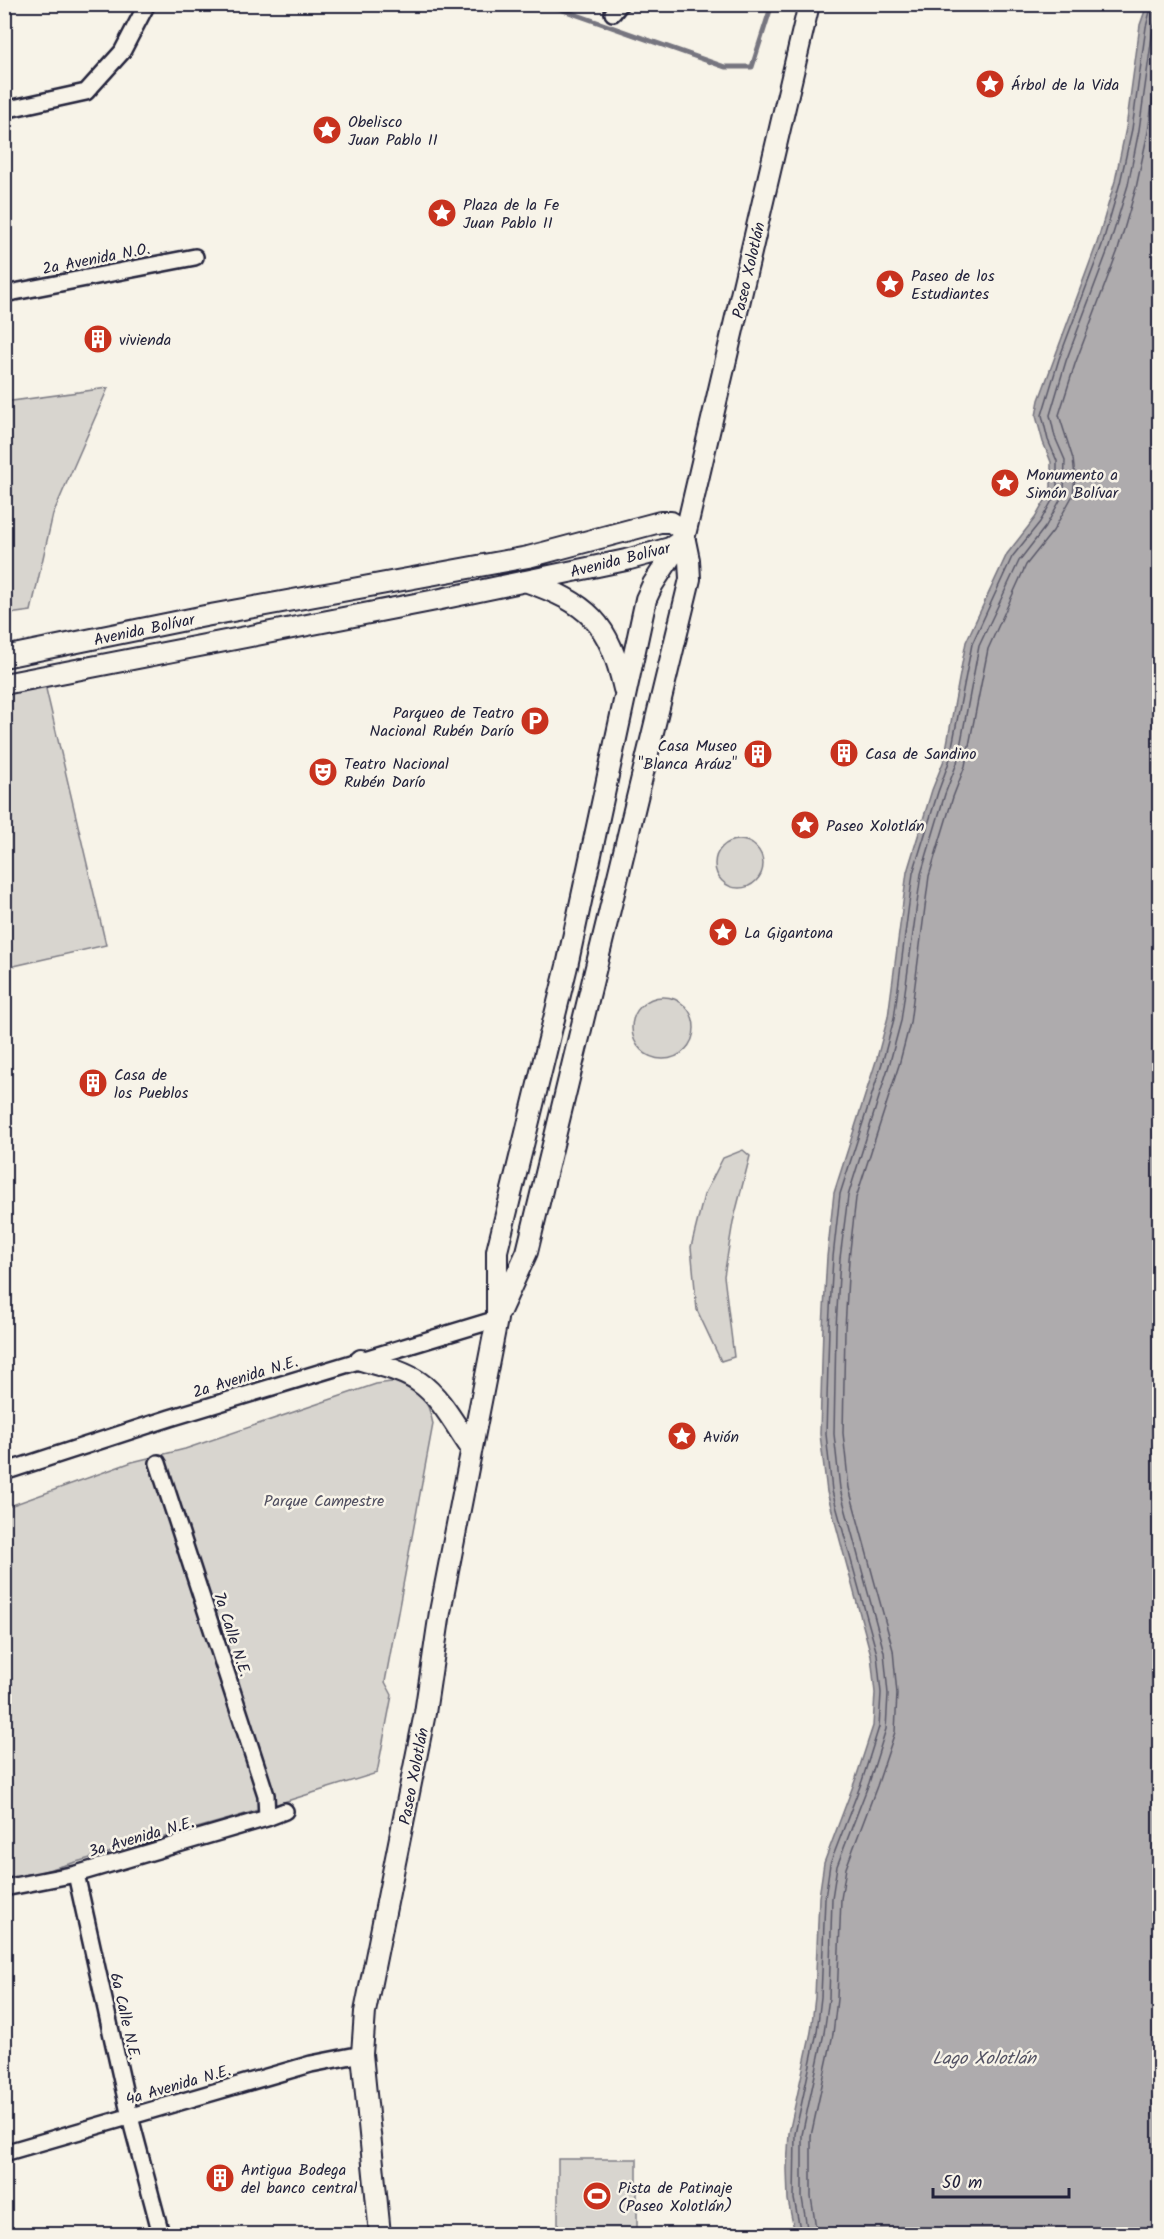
<svg xmlns="http://www.w3.org/2000/svg" width="1164" height="2239" viewBox="0 0 1164 2239" font-family="Kalam,sans-serif">
	<style>
		.green { fill: #d8d5cf; stroke: #7d7c85; stroke-width: 1.5 }
		.water { fill: #aeabad; stroke: #76747f; stroke-width: 1.5 }
		.lines { fill: none; stroke-linecap: round; stroke-linejoin: round }
		.shore { stroke: #5a5969; stroke-width: 1.5 }
		.stream { stroke: #76747f; stroke-width: 5 }
		.minor-casing { stroke: #22223b; stroke-width: 20 }
		.tertiary-casing { stroke: #22223b; stroke-width: 24 }
		.minor { stroke: #f7f3e8; stroke-width: 15 }
		.tertiary { stroke: #f7f3e8; stroke-width: 20 }
		.labels { text-anchor: middle; stroke-width: 5; stroke-linejoin: round; paint-order: stroke }
		.poi-label { font-size: 16px; fill: #22223b; stroke: #f7f3e8; text-anchor: start }
		.street-label { font-size: 16px; fill: #22223b; stroke: #f7f3e8 }
		.park-label { font-size: 16px; fill: #504f60; stroke: #f7f3e8 }
		.water-label { font-size: 18px; font-style: italic; fill: #535263; stroke: #f7f3e8 }
	</style>
	<rect width="100%" height="100%" fill="#f7f3e8"/>
	<filter id="ink" filterUnits="userSpaceOnUse"><feTurbulence type="fractalNoise" baseFrequency=".0167" numOctaves="2"/><feDisplacementMap in="SourceGraphic" scale="12" xChannelSelector="R" yChannelSelector="G"/><feConvolveMatrix kernelMatrix="1 2 1 2 8 2 1 2 1" color-interpolation-filters="sRGB"/></filter>
	<g filter="url(#ink)">
		<path class="green" d="M 108,388 L 53,514 L 31,611 L 9,614 L 4,592 L 5,402 Z
			M 43,676 L 106,945 L 5,968 L 4,684 Z
			M715 864a24 24 0 1 1 48 0a24 24 0 1 1-48 0Z
			M632 1028a31 31 0 1 1 62 0a31 31 0 1 1-62 0Z
			M 743,1150 L 750,1156 L 733,1222 L 724,1276 L 734,1357 L 721,1361 L 697,1310 L 691,1247 L 704,1195 L 723,1158 Z
			M 399,1381 C 422,1392 428,1399 433,1424 L 385,1682 L 392,1695 L 377,1773 L 229,1819 L 5,1882 L 4,1508 L 132,1462 L 185,1449 L 376,1384 Z
			M 558,2159 L 637,2159 L 637,2234 L 558,2234 Z"/>
		<path class="water" d="M 1147,5 L 1160,5 L 1159,2234 L 795,2234 L 788,2200 L 787,2169 L 789,2133 L 811,2032 L 815,1997 L 819,1897 L 824,1863 L 856,1778 L 873,1726 L 875,1693 L 871,1655 L 827,1492 L 820,1434 L 823,1327 L 827,1257 L 834,1193 L 877,1058 L 888,1017 L 907,872 L 932,790 L 944,760 L 966,642 L 1007,554 L 1035,518 L 1051,490 L 1051,462 L 1043,442 L 1036,416 L 1039,400 L 1097,243 L 1115,181 L 1126,128 L 1140,25 Z"/>
		<g class="lines">
			<path class="shore" d="M 801,2234 L 794,2199 L 795,2134 L 817,2032 L 821,1997 L 825,1898 L 830,1864 L 862,1781 L 879,1727 L 881,1693 L 877,1654 L 832,1491 L 826,1434 L 829,1328 L 833,1257 L 840,1194 L 883,1060 L 894,1019 L 913,873 L 938,792 L 949,762 L 972,644 L 1012,557 L 1040,522 L 1057,492 L 1057,461 L 1048,440 L 1042,415 L 1059,359 L 1102,245 L 1120,183 L 1132,129 L 1146,27 L 1152,4
				M 808,2234 L 802,2198 L 802,2135 L 824,2033 L 829,1998 L 832,1898 L 837,1866 L 869,1783 L 886,1729 L 888,1694 L 884,1652 L 840,1489 L 834,1434 L 836,1328 L 840,1258 L 848,1196 L 890,1062 L 901,1021 L 921,874 L 945,794 L 957,763 L 979,646 L 1019,561 L 1046,526 L 1064,493 L 1065,460 L 1055,437 L 1050,415 L 1066,361 L 1109,247 L 1128,185 L 1139,130 L 1153,29 L 1160,8
				M 817,2234 L 811,2197 L 811,2136 L 833,2034 L 837,1999 L 841,1899 L 846,1868 L 877,1786 L 895,1732 L 897,1694 L 893,1650 L 849,1488 L 843,1433 L 845,1329 L 849,1259 L 856,1198 L 899,1065 L 910,1023 L 929,876 L 953,797 L 965,766 L 988,649 L 1026,565 L 1053,531 L 1073,495 L 1075,476 L 1073,459 L 1059,415 L 1075,364 L 1118,250 L 1136,188 L 1148,132 L 1160,47"/>
			<path class="stream" d="M 546,4 L 725,67 L 752,67 L 772,4"/>
			<g class="minor-casing">
				<path id="minor" d="M 613,13 L 620,4
					M 4,110 L 86,92 L 122,52 L 147,4
					M 4,294 L 195,257
					M 158,1463 L 266,1795 L 267,1818
					M 4,1472 L 170,1418 L 497,1319
					M 76,1874 L 130,2117 L 161,2234
					M 4,1888 L 76,1874 L 267,1818 L 285,1811
					M 4,2153 L 311,2064 L 362,2054"/>
			</g>
			<g class="tertiary-casing">
				<path id="tertiary" d="M 525,581 C 588,603 609,622 624,689
					M 4,657 L 205,616 L 528,557 L 660,522 L 671,522 L 683,531 L 689,560 L 690,579 L 527,1252 L 500,1311
					M 4,684 L 436,600 L 626,560 L 670,548 L 682,540
					M 361,1360 C 380,1366 402,1370 419,1382 C 441,1397 456,1427 471,1448
					M 380,2234 L 362,2054 L 365,2012 L 425,1713 L 440,1612 L 497,1319 L 497,1251 L 567,966 L 646,599 L 653,584 L 685,535 L 809,4"/>
			</g>
			<use href="#minor" class="minor"/>
			<use href="#tertiary" class="tertiary"/>
		</g>
	</g>
	<defs>
		<g id="sight-disc" transform="scale(1.5)"><circle r="9.5" fill="#c8321e" stroke="#f7f3e8"/><path d="M0-6L1.8-2.2L6-1.7L2.9 1.2L3.7 5.4L0 3.3L-3.7 5.4L-2.9 1.2L-6-1.7L-1.8-2.2Z" fill="#fff"/></g>
		<g id="building-disc" transform="scale(1.5)"><circle r="9.5" fill="#c8321e" stroke="#f7f3e8"/><path d="M-4-6H4V6H1V3H-1V6H-4ZM-2.5-4.3h1.7v1.8h-1.7ZM.8-4.3h1.7v1.8H.8ZM-2.5-1h1.7V.8h-1.7ZM.8-1h1.7V.8H.8Z" fill="#fff"/></g>
		<g id="parking-disc" transform="scale(1.5)"><circle r="9.5" fill="#c8321e" stroke="#f7f3e8"/><path d="M-3.5-5.5H1a3.5 3.5 0 0 1 0 7H-1V5.5H-3.5ZM-1-3.4V-.6H.8a1.4 1.4 0 0 0 0-2.8Z" fill="#fff"/></g>
		<g id="theatre-disc" transform="scale(1.5)"><circle r="9.5" fill="#c8321e" stroke="#f7f3e8"/><path d="M-5-5.5Q0-4 5-5.5V0Q5 5 0 6Q-5 5-5 0ZM-3.3-2.5H-1v1.5H-3.3ZM1-2.5H3.3v1.5H1ZM-2.8 1Q0 5.5 2.8 1Z" fill="#fff"/></g>
		<g id="stadium-disc" transform="scale(1.5)"><circle r="9.5" fill="#c8321e" stroke="#f7f3e8"/><path d="M0-5a6.5 5 0 1 0 0 10a6.5 5 0 1 0 0-10ZM-3.5-1.8h7v3.6h-7Z" fill="#fff"/></g>
	</defs>
	<g fill-rule="evenodd">
		<use href="#sight-disc" x="990" y="84"/>
		<use href="#sight-disc" x="327" y="130"/>
		<use href="#sight-disc" x="442" y="213"/>
		<use href="#sight-disc" x="890" y="284"/>
		<use href="#building-disc" x="98" y="339"/>
		<use href="#sight-disc" x="1005" y="483"/>
		<use href="#parking-disc" x="535" y="721"/>
		<use href="#building-disc" x="844" y="753"/>
		<use href="#building-disc" x="758" y="754"/>
		<use href="#theatre-disc" x="323" y="772"/>
		<use href="#sight-disc" x="805" y="825"/>
		<use href="#sight-disc" x="723" y="932"/>
		<use href="#building-disc" x="93" y="1083"/>
		<use href="#sight-disc" x="682" y="1436"/>
		<use href="#building-disc" x="220" y="2178"/>
		<use href="#stadium-disc" x="597" y="2196"/>
	</g>
	<g class="labels">
		<g class="poi-label">
			<text x="1011" y="90">Árbol de la Vida</text>
			<text x="348" y="127">Obelisco<tspan x="348" dy="18">Juan Pablo II</tspan></text>
			<text x="463" y="210">Plaza de la Fe<tspan x="463" dy="18">Juan Pablo II</tspan></text>
			<text x="911" y="281">Paseo de los<tspan x="911" dy="18">Estudiantes</tspan></text>
			<text x="119" y="345">vivienda</text>
			<text x="1026" y="480">Monumento a<tspan x="1026" dy="18">Simón Bolívar</tspan></text>
			<text x="514" y="718" text-anchor="end">Parqueo de Teatro<tspan x="514" dy="18">Nacional Rubén Darío</tspan></text>
			<text x="737" y="751" text-anchor="end">Casa Museo<tspan x="737" dy="18">"Blanca Aráuz"</tspan></text>
			<text x="865" y="759">Casa de Sandino</text>
			<text x="344" y="769">Teatro Nacional<tspan x="344" dy="18">Rubén Darío</tspan></text>
			<text x="826" y="831">Paseo Xolotlán</text>
			<text x="744" y="938">La Gigantona</text>
			<text x="114" y="1080">Casa de<tspan x="114" dy="18">los Pueblos</tspan></text>
			<text x="703" y="1442">Avión</text>
			<text x="241" y="2175">Antigua Bodega<tspan x="241" dy="18">del banco central</tspan></text>
			<text x="618" y="2193">Pista de Patinaje<tspan x="618" dy="18">(Paseo Xolotlán)</tspan></text>
		</g>
		<g class="street-label">
			<text transform="translate(96 258) rotate(-11)" y="6">2a Avenida N.O.</text>
			<text transform="translate(748 270) rotate(-77)" y="6">Paseo Xolotlán</text>
			<text transform="translate(620 559) rotate(-14)" y="6">Avenida Bolívar</text>
			<text transform="translate(144 629) rotate(-12)" y="6">Avenida Bolívar</text>
			<text transform="translate(245 1376) rotate(-17)" y="6">2a Avenida N.E.</text>
			<text transform="translate(233 1634) rotate(72)" y="6">7a Calle N.E.</text>
			<text transform="translate(413 1776) rotate(-79)" y="6">Paseo Xolotlán</text>
			<text transform="translate(141 1836) rotate(-16)" y="6">3a Avenida N.E.</text>
			<text transform="translate(126 2016) rotate(77)" y="6">6a Calle N.E.</text>
			<text transform="translate(178 2084) rotate(-16)" y="6">4a Avenida N.E.</text>
		</g>
		<g class="park-label">
			<text x="324" y="1506">Parque Campestre</text>
		</g>
		<g class="water-label">
			<text x="984" y="2064">Lago Xolotlán</text>
		</g>
	</g>
	<rect width="1164" height="2239" fill="none" stroke="#f7f3e8" stroke-width="24"/>
	<rect x="12" y="12" width="1140" height="2215" fill="none" stroke="#22223b" stroke-width="2" filter="url(#ink)"/>
	<path d="M933 2188v9h136v-9" fill="none" stroke="#22223b" stroke-width="3"/>
	<text x="942" y="2188" font-size="18" fill="#22223b" stroke="#f7f3e8" stroke-width="4.5" paint-order="stroke">50 m</text>
</svg>
